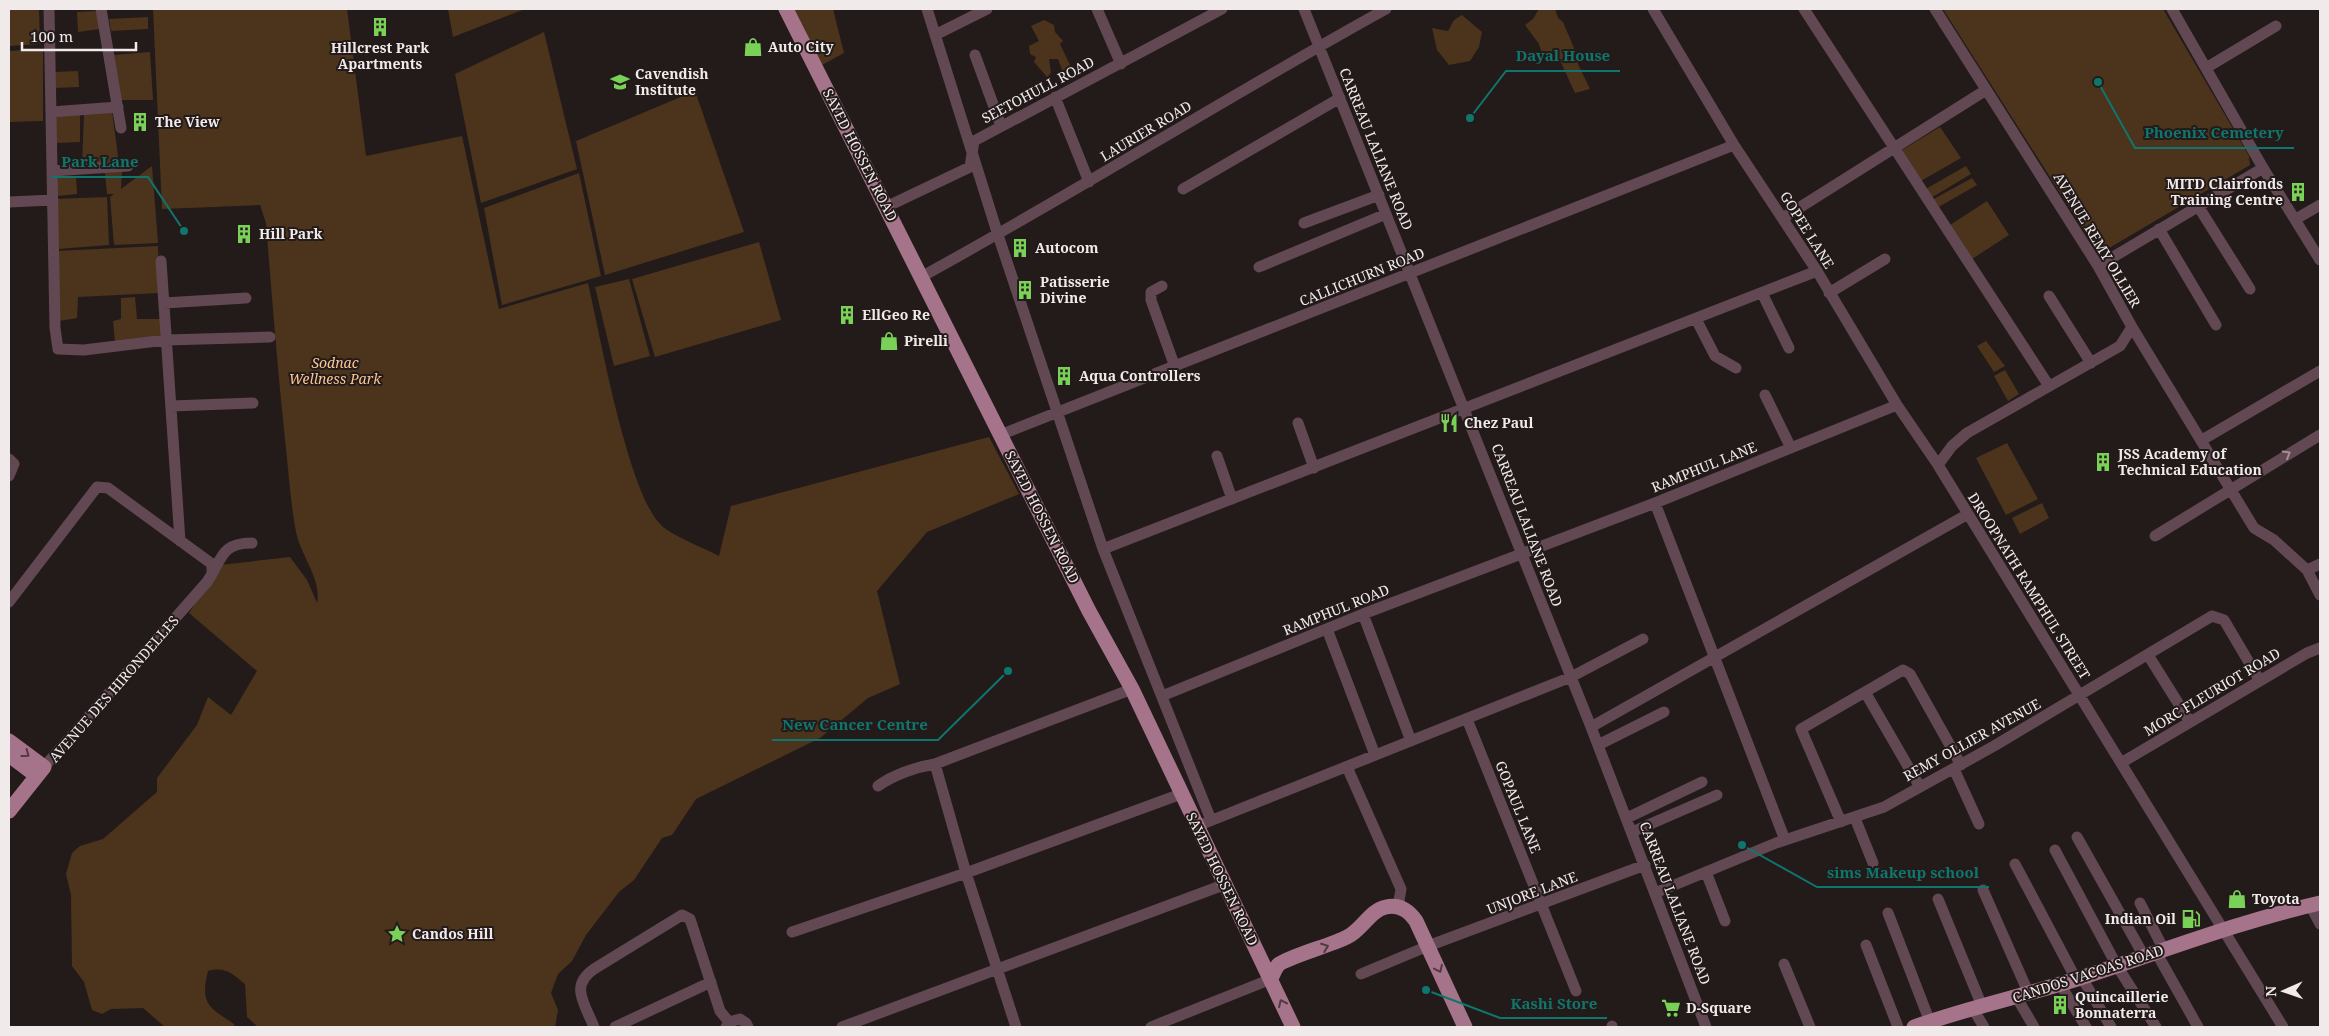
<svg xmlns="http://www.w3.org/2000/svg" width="2329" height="1036" viewBox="0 0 2329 1036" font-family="'Noto Serif',serif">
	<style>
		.green { fill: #4c341c }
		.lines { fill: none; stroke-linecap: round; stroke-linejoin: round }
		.minor { stroke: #614853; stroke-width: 11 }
		.major { stroke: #a5738a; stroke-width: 15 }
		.oneway { stroke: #a29197 }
		.oneway2 { stroke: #503941 }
		.labels { text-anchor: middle; stroke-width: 4; stroke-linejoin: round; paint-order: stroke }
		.poi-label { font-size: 14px; font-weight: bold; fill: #f1eaea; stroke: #231a1a; text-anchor: start }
		.street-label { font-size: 14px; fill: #f1eaea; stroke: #231a1a }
		.park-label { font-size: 14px; font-style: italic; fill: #fcc693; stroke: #231a1a }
		.leader { fill: none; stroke: #0f766e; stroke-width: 2 }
		.callout-dot { fill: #0f766e; stroke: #231a1a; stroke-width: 2 }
		.callout-label { font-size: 15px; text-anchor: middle; font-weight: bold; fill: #0f766e; stroke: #231a1a; stroke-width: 4; stroke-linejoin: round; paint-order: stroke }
	</style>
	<rect width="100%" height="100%" fill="#231a1a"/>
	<path class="green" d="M 9,9 L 39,9 L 40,44 L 9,46 Z
		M 153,9 L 347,9 L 366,156 L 462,136 L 499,309 L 588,283 C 600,334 628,495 662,526 C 673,536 704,548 719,556 L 731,506 L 989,437 L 1019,494 L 927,532 L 877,591 L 900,684 L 868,698 L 820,738 L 696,799 L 672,835 L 662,838 L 634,880 L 619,892 L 586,935 L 572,961 L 558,974 L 551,993 L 558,1010 L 555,1027 L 258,1027 L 247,1017 L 245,984 C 233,974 225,966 208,971 C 200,1003 208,1007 234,1024 L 235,1027 L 165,1027 L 143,1008 L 111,1009 L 102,1014 L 92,1010 L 84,982 L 72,966 L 71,895 L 66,874 L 72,853 L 80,846 L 103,839 L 157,792 L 157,778 L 197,725 L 208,697 L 231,715 L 257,671 L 189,613 L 220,565 L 290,557 L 307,580 L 317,603 C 322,580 301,556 296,532 C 291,505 289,477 286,449 C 278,374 272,299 266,223 L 260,205 L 162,209 Z
		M 448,9 L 525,9 L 453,37 Z
		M 794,9 L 833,9 L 844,53 L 820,66 Z
		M 1539,9 L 1555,9 L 1558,18 L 1563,22 L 1574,48 L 1578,64 L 1590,89 L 1575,93 L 1558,56 L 1543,57 L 1539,44 L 1525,25 L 1533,19 Z
		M 1943,9 L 2163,9 L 2249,156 L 2250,165 L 2099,254 Z
		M 95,11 L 98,13 L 100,29 L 78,32 L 77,12 Z
		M 1462,15 L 1482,32 L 1479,47 L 1470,61 L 1449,65 L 1437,50 L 1432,28 L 1448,31 L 1454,20 Z
		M 148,17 L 148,29 L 111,31 L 109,19 Z
		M 1044,20 L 1054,25 L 1055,32 L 1063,41 L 1060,44 L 1070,65 L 1070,69 L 1062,70 L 1058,59 L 1049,59 L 1051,73 L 1047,77 L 1034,62 L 1036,57 L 1030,54 L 1029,46 L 1039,41 L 1031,26 Z
		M 544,32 L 577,169 L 481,203 L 455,74 Z
		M 43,49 L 43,121 L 9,122 L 9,51 Z
		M 150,52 L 153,100 L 121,100 L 114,55 Z
		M 78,71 L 79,87 L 54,88 L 54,72 Z
		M 695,91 L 744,232 L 605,275 L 576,141 Z
		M 112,111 L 119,164 L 82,166 L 84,114 Z
		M 80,113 L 80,142 L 56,143 L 55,116 Z
		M 1940,127 L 1961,158 L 1919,182 L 1899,152 Z
		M 152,166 L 158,243 L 114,245 L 110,197 L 114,194 L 107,194 L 105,173 L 122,171 L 121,189 Z
		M 1966,166 L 1971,174 L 1929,199 L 1924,190 Z
		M 579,173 L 601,276 L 502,305 L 484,208 Z
		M 76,176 L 77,194 L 57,196 L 57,177 Z
		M 1972,178 L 1977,185 L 1935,209 L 1930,201 Z
		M 107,197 L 109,245 L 58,249 L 56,199 Z
		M 1987,201 L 2009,235 L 1969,261 L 1947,227 Z
		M 759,242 L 781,320 L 655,357 L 632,279 Z
		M 158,246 L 159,293 L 78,297 L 77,318 L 59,321 L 57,251 Z
		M 629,279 L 650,356 L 614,366 L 595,287 Z
		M 135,297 L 137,319 L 161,319 L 162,338 L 115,342 L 113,321 L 121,319 L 121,298 Z
		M 1986,341 L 2005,366 L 1994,372 L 1977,346 Z
		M 2005,370 L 2019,394 L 2008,401 L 1994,376 Z
		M 2007,443 L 2038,499 L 2006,515 L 1976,458 Z
		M 2042,503 L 2049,518 L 2020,534 L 2012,518 Z"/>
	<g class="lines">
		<path class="minor" d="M 49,9 L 55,328 L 58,349 L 84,350 L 166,340 L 270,337
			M 101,9 L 121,128
			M 927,9 L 998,235 L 1103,549 L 1211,820
			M 1097,9 L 1121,64
			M 1304,9 L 1591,727 L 1706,1027
			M 1653,9 L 1734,145 L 1817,271 L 1897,405 L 1938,465 L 2283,1027
			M 1804,9 L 2049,386
			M 1935,9 L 2098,266 L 2132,327 L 2254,528 L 2274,540 L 2307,570 L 2320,595
			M 2172,9 L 2263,168 L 2320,260
			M 935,35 L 987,9
			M 975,55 L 1001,126
			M 2206,68 L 2276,26
			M 1055,97 L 1089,182
			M 51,112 L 118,107
			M 52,171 L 128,166
			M 1183,189 L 1340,98
			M 9,202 L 53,200
			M 2198,206 L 2250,289
			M 886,207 L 970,167 L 974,141 L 1222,9
			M 1783,218 L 1986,90
			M 2296,219 L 2320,205
			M 1304,223 L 1379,195
			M 2159,229 L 2216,325
			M 161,261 L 180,541
			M 2098,266 L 2263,168
			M 1259,267 L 1386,214
			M 921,277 C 1078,191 1230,95 1386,9
			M 1162,286 L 1151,292 L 1151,300 L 1175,367
			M 1762,293 L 1789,348
			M 1829,293 L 1885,259
			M 2049,296 L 2091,363
			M 164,303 L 246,298
			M 1696,319 L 1715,356 L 1736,368
			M 1765,395 L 1791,448
			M 171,406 L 253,403
			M 1298,423 L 1314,468
			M 1000,435 L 1734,145
			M 2202,440 L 2320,371
			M 1217,456 L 1232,499
			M 9,459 L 14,464 L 9,476
			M 1938,465 L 1952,446 L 1967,433 L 2120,346 L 2132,327
			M 1655,503 L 1785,840
			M 2155,536 L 2320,435
			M 1103,549 L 1817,271
			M 2307,570 L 2320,564
			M 212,574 C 223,553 226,543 252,543
			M 9,602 L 97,487 L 108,488 L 212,564 L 212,574 L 207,582 L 44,767
			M 1363,614 L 1411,741
			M 1327,629 L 1375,755
			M 2148,655 L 2190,722
			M 1865,692 L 1920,787
			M 1162,696 L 1363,614 L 1655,503 L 1897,405
			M 1467,719 L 1576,991
			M 1591,727 L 1968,514
			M 1598,745 L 1664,712
			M 2121,763 L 2307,653 L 2320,648
			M 935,764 L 966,873 L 1016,1027
			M 1347,767 L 1401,889 L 1398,907
			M 1954,769 L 1979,824
			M 878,786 C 893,775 916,767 935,764 L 1132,689
			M 1627,818 L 1702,782
			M 1855,818 L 1873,863
			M 1841,822 L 1801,729 L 1903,670 L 1910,674 L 1961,765
			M 1205,823 L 1571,677 L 1643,639
			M 1632,832 L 1717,795
			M 2077,837 L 2144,956
			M 2055,850 L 2117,966 L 2156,1027
			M 2015,864 L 2076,979
			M 1706,872 L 1725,921
			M 1983,890 L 2029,994
			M 1655,893 L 1776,843 L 1884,807 L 1994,746 L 2212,616 L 2224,620 L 2260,681
			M 1938,899 L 1982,1006
			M 2140,903 L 2164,950
			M 2310,905 L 2320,924
			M 1888,913 L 1930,1022
			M 792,932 L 966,873 L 1181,794
			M 1866,945 L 1898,1027
			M 2156,952 L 2198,1027
			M 1784,964 L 1810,1027
			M 1361,974 L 1428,946 L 1645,865
			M 2082,978 L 2111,1027
			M 2060,984 L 2086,1027
			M 2017,998 L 2034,1027
			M 1973,1009 L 1984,1027
			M 1612,1026 L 1612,1027
			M 594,1027 C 585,1004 569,986 594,969 L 682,915 L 690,919 L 720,1011 L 729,1022
			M 615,1027 L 711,982
			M 726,1027 L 729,1022 L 740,1019 L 746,1023 L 748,1027
			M 842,1027 L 1226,884
			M 1151,1027 L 1271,979"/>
		<path class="major" d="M 786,9 L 1089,611 L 1132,689 L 1293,1027
			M 9,741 L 44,767 L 9,811
			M 9,755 L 37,776
			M 1271,979 C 1273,974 1275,969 1278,965 C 1287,957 1332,945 1347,937 C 1362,930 1370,910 1386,907 C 1399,904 1409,911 1416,921 L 1465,1027
			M 1914,1027 C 1967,1008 2023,996 2077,979 C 2158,953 2237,922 2320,903"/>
	</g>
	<defs><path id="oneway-chevron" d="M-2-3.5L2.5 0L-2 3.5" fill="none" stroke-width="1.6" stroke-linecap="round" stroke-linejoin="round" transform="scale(1.25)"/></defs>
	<use class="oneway" href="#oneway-chevron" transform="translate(2287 454) rotate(-31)"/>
	<g class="oneway2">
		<use href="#oneway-chevron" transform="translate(26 754) rotate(36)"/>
		<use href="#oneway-chevron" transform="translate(1325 947) rotate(-21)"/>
		<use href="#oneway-chevron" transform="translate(1439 969) rotate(65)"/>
		<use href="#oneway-chevron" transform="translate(1282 1003) rotate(-115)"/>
	</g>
	<defs>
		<g id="building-bare" transform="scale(1.5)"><path d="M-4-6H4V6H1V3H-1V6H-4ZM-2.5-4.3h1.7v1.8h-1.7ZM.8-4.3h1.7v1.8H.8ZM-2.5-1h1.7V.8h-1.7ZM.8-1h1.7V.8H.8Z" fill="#79d157" stroke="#231a1a" stroke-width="2.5" paint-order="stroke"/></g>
		<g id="shop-bare" transform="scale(1.5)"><path d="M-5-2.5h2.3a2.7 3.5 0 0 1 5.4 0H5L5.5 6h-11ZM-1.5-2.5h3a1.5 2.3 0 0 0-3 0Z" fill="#79d157" stroke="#231a1a" stroke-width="2.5" paint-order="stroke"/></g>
		<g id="school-bare" transform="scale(1.5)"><path d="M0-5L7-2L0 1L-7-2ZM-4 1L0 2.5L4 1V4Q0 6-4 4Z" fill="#79d157" stroke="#231a1a" stroke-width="2.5" paint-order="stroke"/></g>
		<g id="restaurant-bare" transform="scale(1.5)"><path d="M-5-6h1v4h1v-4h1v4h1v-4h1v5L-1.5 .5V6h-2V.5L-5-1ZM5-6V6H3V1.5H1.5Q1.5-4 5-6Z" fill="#79d157" stroke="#231a1a" stroke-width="2.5" paint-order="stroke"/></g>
		<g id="fuel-bare" transform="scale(1.5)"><path d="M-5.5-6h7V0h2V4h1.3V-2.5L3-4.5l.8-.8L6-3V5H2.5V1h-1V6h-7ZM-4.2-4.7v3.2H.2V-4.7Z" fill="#79d157" stroke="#231a1a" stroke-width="2.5" paint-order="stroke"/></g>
		<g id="sight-bare" transform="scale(1.5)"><path d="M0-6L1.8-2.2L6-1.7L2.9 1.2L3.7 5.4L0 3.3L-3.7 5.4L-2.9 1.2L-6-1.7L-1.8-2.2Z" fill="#79d157" stroke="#231a1a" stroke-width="2.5" paint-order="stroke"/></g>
		<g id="supermarket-bare" transform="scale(1.5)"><path d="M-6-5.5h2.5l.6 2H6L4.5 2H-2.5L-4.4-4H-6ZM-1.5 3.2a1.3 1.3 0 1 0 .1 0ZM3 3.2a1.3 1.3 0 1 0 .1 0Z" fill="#79d157" stroke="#231a1a" stroke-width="2.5" paint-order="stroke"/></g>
	</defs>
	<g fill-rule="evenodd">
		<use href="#building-bare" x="380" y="27"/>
		<use href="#shop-bare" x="753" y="47"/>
		<use href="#school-bare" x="620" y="82"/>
		<use href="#building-bare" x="140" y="122"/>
		<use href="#building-bare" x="2298" y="192"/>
		<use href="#building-bare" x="244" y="234"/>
		<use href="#building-bare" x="1020" y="248"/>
		<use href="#building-bare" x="1025" y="290"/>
		<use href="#building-bare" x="847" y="315"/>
		<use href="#shop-bare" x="889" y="341"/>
		<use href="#building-bare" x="1064" y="376"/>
		<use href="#restaurant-bare" x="1449" y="423"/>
		<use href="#building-bare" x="2103" y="462"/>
		<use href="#shop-bare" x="2237" y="899"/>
		<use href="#fuel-bare" x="2191" y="919"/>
		<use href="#sight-bare" x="397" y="934"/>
		<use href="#building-bare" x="2060" y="1005"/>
		<use href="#supermarket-bare" x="1671" y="1008"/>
	</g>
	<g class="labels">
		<g class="poi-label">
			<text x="768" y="52">Auto City</text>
			<text x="380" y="53" text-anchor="middle">Hillcrest Park<tspan x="380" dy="16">Apartments</tspan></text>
			<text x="635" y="79">Cavendish<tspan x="635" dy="16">Institute</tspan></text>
			<text x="155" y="127">The View</text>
			<text x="2283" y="189" text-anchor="end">MITD Clairfonds<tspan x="2283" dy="16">Training Centre</tspan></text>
			<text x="259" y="239">Hill Park</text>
			<text x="1035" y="253">Autocom</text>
			<text x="1040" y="287">Patisserie<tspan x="1040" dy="16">Divine</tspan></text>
			<text x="862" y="320">EllGeo Re</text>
			<text x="904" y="346">Pirelli</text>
			<text x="1079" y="381">Aqua Controllers</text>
			<text x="1464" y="428">Chez Paul</text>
			<text x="2118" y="459">JSS Academy of<tspan x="2118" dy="16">Technical Education</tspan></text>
			<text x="2252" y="904">Toyota</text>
			<text x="2176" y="924" text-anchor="end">Indian Oil</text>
			<text x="412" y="939">Candos Hill</text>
			<text x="2075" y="1002">Quincaillerie<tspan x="2075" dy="16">Bonnaterra</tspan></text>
			<text x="1686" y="1013">D-Square</text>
		</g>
		<g class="street-label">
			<text transform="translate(1038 90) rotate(-28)" y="5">SEETOHULL ROAD</text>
			<text transform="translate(1146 131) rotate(-31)" y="5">LAURIER ROAD</text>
			<text transform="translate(1376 149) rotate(68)" y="5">CARREAU LALIANE ROAD</text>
			<text transform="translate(860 155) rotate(63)" y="5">SAYED HOSSEN ROAD</text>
			<text transform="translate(1807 230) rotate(58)" y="5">GOPEE LANE</text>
			<text transform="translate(2097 240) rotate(59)" y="5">AVENUE REMY OLLIER</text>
			<text transform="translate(1362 277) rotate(-22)" y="5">CALLICHURN ROAD</text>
			<text transform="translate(1704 467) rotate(-22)" y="5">RAMPHUL LANE</text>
			<text transform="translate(1042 517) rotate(63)" y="5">SAYED HOSSEN ROAD</text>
			<text transform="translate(1527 525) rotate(69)" y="5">CARREAU LALIANE ROAD</text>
			<text transform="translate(2029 586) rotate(58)" y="5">DROOPNATH RAMPHUL STREET</text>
			<text transform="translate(1336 610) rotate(-22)" y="5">RAMPHUL ROAD</text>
			<text transform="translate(114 689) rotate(-49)" y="5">AVENUE DES HIRONDELLES</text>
			<text transform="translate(2212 692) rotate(-31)" y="5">MORC FLEURIOT ROAD</text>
			<text transform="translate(1972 740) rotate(-29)" y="5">REMY OLLIER AVENUE</text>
			<text transform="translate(1518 807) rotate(68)" y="5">GOPAUL LANE</text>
			<text transform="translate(1222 879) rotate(64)" y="5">SAYED HOSSEN ROAD</text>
			<text transform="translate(1532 893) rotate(-21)" y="5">UNJORE LANE</text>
			<text transform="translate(1675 903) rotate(69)" y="5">CARREAU LALIANE ROAD</text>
			<text transform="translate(2088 974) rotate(-18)" y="5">CANDOS VACOAS ROAD</text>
		</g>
		<g class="park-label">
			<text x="335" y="368">Sodnac<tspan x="335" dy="16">Wellness Park</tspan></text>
		</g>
	</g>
	<path class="leader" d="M1470 118L1506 71H1620M2098 82L2135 148H2294M184 231L148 177H51M1008 671L938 740H772M1742 845L1817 887H1989M1426 990L1500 1018H1607"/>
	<g class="callout-dot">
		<circle cx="1470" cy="118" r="5"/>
		<circle cx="2098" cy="82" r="5"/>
		<circle cx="184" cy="231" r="5"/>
		<circle cx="1008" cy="671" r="5"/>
		<circle cx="1742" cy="845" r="5"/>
		<circle cx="1426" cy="990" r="5"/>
	</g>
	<g class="callout-label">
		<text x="1563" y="61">Dayal House</text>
		<text x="2214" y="138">Phoenix Cemetery</text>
		<text x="100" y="167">Park Lane</text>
		<text x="855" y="730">New Cancer Centre</text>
		<text x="1903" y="878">sims Makeup school</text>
		<text x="1554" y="1009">Kashi Store</text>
	</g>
	<rect width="2329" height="1036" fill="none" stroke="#f1eaea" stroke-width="20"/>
	<g transform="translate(2284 991) rotate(268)" stroke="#231a1a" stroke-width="4" paint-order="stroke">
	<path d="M0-4L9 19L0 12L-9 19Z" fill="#f1eaea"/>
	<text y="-8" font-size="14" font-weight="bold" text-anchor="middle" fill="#f1eaea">N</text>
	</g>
	<path d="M22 42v8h114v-8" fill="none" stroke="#f1eaea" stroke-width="2.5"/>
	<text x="30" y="42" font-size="15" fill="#f1eaea" stroke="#231a1a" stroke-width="4" paint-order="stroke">100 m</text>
</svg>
